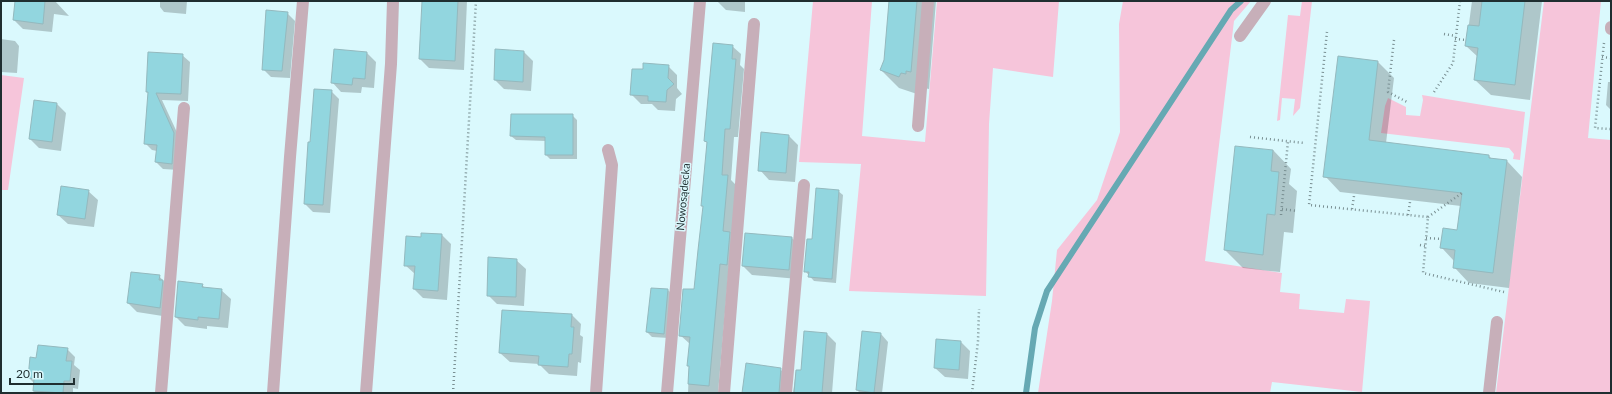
<svg xmlns="http://www.w3.org/2000/svg" width="1612" height="394" viewBox="0 0 1612 394" font-family="Lato,sans-serif">
	<style>
		.green { fill: #f6c5da }
		.shadow { fill: #0003 }
		.lines { fill: none; stroke-linecap: round; stroke-linejoin: round }
		.stream { stroke: #66a9b3; stroke-width: 6 }
		.building { fill: #92d6df; stroke: #94b9be }
		.path { stroke: #798f92; stroke-width: 2.5; stroke-dasharray: 1 3; stroke-linecap: butt }
		.service { stroke: #c7afb9; stroke-width: 12 }
		.labels { text-anchor: middle; stroke-width: 3; stroke-linejoin: round; paint-order: stroke }
		.street-label { font-size: 11px; fill: #1f2e30; stroke: #daf9fd }
	</style>
	<rect width="100%" height="100%" fill="#daf9fd"/>
	<path class="green" d="M 813,1 L 872,1 L 862,136 L 925,142 L 937,1 L 1059,1 L 1053,77 L 993,68 L 989,124 L 986,296 L 849,291 L 861,164 L 799,162 Z
		M 1123,1 L 1251,1 L 1234,21 L 1205,261 L 1282,273 L 1280,292 L 1300,294 L 1299,309 L 1344,313 L 1346,299 L 1370,301 L 1362,392 L 1272,382 L 1270,393 L 1038,393 L 1052,301 L 1057,250 L 1097,200 L 1120,132 L 1119,24 Z
		M 1302,1 L 1312,1 L 1300,108 L 1293,116 L 1295,99 L 1282,98 L 1280,120 L 1277,121 L 1288,15 L 1300,16 Z
		M 1544,1 L 1601,1 L 1588,138 L 1611,140 L 1611,393 L 1496,393 Z
		M 1,75 L 24,78 L 8,190 L 1,190 Z
		M 1422,95 L 1525,112 L 1520,160 L 1513,159 L 1514,154 L 1509,148 L 1381,133 L 1385,106 L 1388,98 L 1406,107 L 1406,115 L 1420,116 L 1423,100 Z"/>
	<path class="shadow" d="M 16,1 L 55,1 L 69,16 L 54,14 L 52,32 L 23,29 L 14,20 Z
		M 160,1 L 187,1 L 186,14 L 164,12 L 160,7 Z
		M 423,1 L 467,1 L 464,70 L 429,68 L 420,59 Z
		M 717,1 L 745,1 L 745,12 L 726,10 Z
		M 889,1 L 936,1 L 929,89 L 924,88 L 917,94 L 899,88 L 881,70 L 885,60 Z
		M 1472,1 L 1542,1 L 1530,100 L 1491,95 L 1475,80 L 1478,57 L 1466,46 Z
		M 287,13 L 295,21 L 290,78 L 271,77 L 263,69 Z
		M 1,39 L 15,41 L 19,46 L 17,73 L 1,72 Z
		M 732,46 L 741,54 L 740,65 L 744,69 L 738,137 L 734,137 L 731,180 L 736,185 L 718,393 L 688,393 L 690,344 L 680,335 L 695,290 L 704,208 L 702,206 L 708,143 L 706,141 Z
		M 496,50 L 524,52 L 533,61 L 531,91 L 504,89 L 495,80 Z
		M 367,53 L 376,62 L 374,88 L 362,87 L 361,93 L 341,92 L 332,82 Z
		M 182,55 L 190,62 L 188,101 L 162,100 L 181,141 L 179,170 L 163,169 L 156,162 L 157,151 L 152,150 L 145,143 L 149,94 L 147,92 Z
		M 1339,58 L 1378,62 L 1394,78 L 1386,143 L 1489,156 L 1493,160 L 1507,161 L 1522,177 L 1509,288 L 1469,283 L 1454,267 L 1454,261 L 1442,248 L 1458,231 L 1461,206 L 1340,192 L 1325,176 Z
		M 668,66 L 677,75 L 677,88 L 682,94 L 676,99 L 675,111 L 658,110 L 652,104 L 641,104 L 631,94 Z
		M 1608,82 L 1611,82 L 1611,120 L 1611,110 L 1606,105 Z
		M 331,91 L 339,99 L 330,213 L 313,212 L 305,204 L 311,143 Z
		M 57,104 L 66,113 L 61,151 L 39,148 L 30,139 Z
		M 572,115 L 577,120 L 577,159 L 550,159 L 546,155 L 546,141 L 516,140 L 511,136 Z
		M 789,136 L 798,145 L 795,182 L 769,180 L 760,170 Z
		M 1273,150 L 1291,169 L 1289,184 L 1297,191 L 1293,233 L 1284,232 L 1280,272 L 1243,268 L 1225,250 Z
		M 88,191 L 98,200 L 94,227 L 68,224 L 58,215 Z
		M 838,191 L 843,195 L 836,283 L 814,281 L 805,271 L 813,240 Z
		M 442,235 L 451,244 L 447,300 L 423,298 L 414,289 L 415,274 L 405,265 L 422,238 Z
		M 792,238 L 801,247 L 798,279 L 752,275 L 743,266 Z
		M 516,260 L 526,269 L 524,306 L 497,304 L 488,295 Z
		M 159,276 L 168,286 L 169,317 L 137,312 L 128,303 Z
		M 202,285 L 205,288 L 221,290 L 231,299 L 228,328 L 207,326 L 207,329 L 185,326 L 176,317 Z
		M 668,290 L 672,294 L 669,338 L 652,337 L 647,332 Z
		M 572,315 L 581,324 L 580,335 L 583,337 L 581,363 L 578,362 L 577,376 L 549,374 L 539,364 L 510,362 L 500,353 Z
		M 827,334 L 836,343 L 832,393 L 793,393 L 796,371 L 802,372 Z
		M 881,334 L 888,342 L 882,393 L 860,393 L 857,390 Z
		M 961,342 L 970,351 L 968,379 L 945,377 L 935,368 Z
		M 67,349 L 75,357 L 74,365 L 80,370 L 78,389 L 73,388 L 73,393 L 34,393 L 35,384 L 29,378 L 37,359 Z
		M 780,369 L 789,378 L 789,393 L 744,393 Z"/>
	<g class="lines">
		<path class="stream" d="M 1026,393 L 1035,328 L 1047,291 L 1231,10 L 1241,1"/>
	</g>
	<path class="building" d="M 15,1 L 45,1 L 43,24 L 13,20 Z
		M 422,1 L 458,1 L 455,61 L 419,59 Z
		M 889,1 L 917,1 L 911,72 L 906,71 L 906,74 L 901,73 L 899,77 L 880,70 L 884,60 Z
		M 1482,1 L 1525,1 L 1515,85 L 1474,80 L 1478,48 L 1465,46 L 1468,25 L 1479,26 Z
		M 266,10 L 288,12 L 282,71 L 262,70 Z
		M 713,43 L 733,45 L 732,59 L 736,59 L 730,129 L 725,129 L 722,175 L 728,175 L 723,231 L 730,232 L 727,265 L 720,264 L 709,386 L 688,384 L 689,366 L 687,366 L 690,337 L 679,336 L 683,289 L 694,289 L 698,250 L 703,206 L 701,206 L 707,142 L 704,141 Z
		M 334,49 L 367,52 L 365,79 L 353,78 L 352,85 L 331,83 Z
		M 495,49 L 524,51 L 523,82 L 494,80 Z
		M 148,52 L 183,54 L 181,94 L 156,93 L 174,133 L 172,164 L 155,162 L 157,145 L 144,144 L 148,92 L 146,92 Z
		M 1338,56 L 1378,61 L 1369,140 L 1489,155 L 1489,158 L 1507,160 L 1493,273 L 1453,268 L 1455,250 L 1440,248 L 1443,228 L 1457,230 L 1462,193 L 1323,177 Z
		M 643,63 L 669,65 L 668,78 L 674,84 L 667,90 L 666,102 L 648,101 L 648,96 L 630,95 L 632,69 L 643,69 Z
		M 314,89 L 332,90 L 323,205 L 304,204 L 308,142 L 310,142 Z
		M 34,100 L 57,103 L 52,142 L 29,139 Z
		M 511,114 L 573,114 L 573,155 L 545,155 L 545,137 L 510,136 Z
		M 761,132 L 789,135 L 786,173 L 758,171 Z
		M 1235,146 L 1273,150 L 1271,171 L 1279,172 L 1275,215 L 1267,214 L 1263,255 L 1224,250 Z
		M 61,186 L 89,190 L 85,219 L 57,215 Z
		M 816,188 L 839,190 L 832,279 L 808,277 L 809,272 L 804,272 L 807,239 L 812,239 Z
		M 421,233 L 442,234 L 438,291 L 413,289 L 415,266 L 404,266 L 406,236 L 421,237 Z
		M 745,233 L 792,237 L 789,270 L 742,266 Z
		M 488,257 L 517,259 L 516,297 L 487,296 Z
		M 131,272 L 160,275 L 159,280 L 163,280 L 160,308 L 127,303 Z
		M 178,281 L 203,284 L 202,287 L 222,289 L 219,319 L 198,317 L 198,320 L 175,317 Z
		M 651,288 L 668,289 L 664,334 L 646,332 Z
		M 502,310 L 572,314 L 571,327 L 574,327 L 572,354 L 569,354 L 568,367 L 538,365 L 539,356 L 499,353 Z
		M 804,331 L 827,333 L 822,393 L 794,393 L 796,370 L 801,370 Z
		M 862,331 L 881,333 L 874,393 L 856,390 Z
		M 936,339 L 961,341 L 959,370 L 934,368 Z
		M 38,345 L 68,348 L 66,361 L 72,361 L 70,381 L 64,381 L 63,393 L 33,391 L 34,379 L 28,378 L 30,357 L 36,358 Z
		M 746,363 L 781,368 L 779,393 L 742,393 Z"/>
	<g class="lines">
		<path class="path" d="M 1327,32 L 1309,205 L 1428,217 L 1423,273 L 1504,292
			M 1444,34 L 1456,36
			M 1455,39 L 1466,40
			M 1394,40 L 1388,92 L 1407,102
			M 1604,43 L 1595,128 L 1611,129
			M 1602,57 L 1611,58
			M 1434,92 L 1453,63 L 1460,1
			M 1250,137 L 1304,143
			M 1282,209 L 1297,211
			M 1352,209 L 1354,196
			M 1281,215 L 1288,141
			M 1408,215 L 1410,202
			M 1428,217 L 1462,193
			M 1426,238 L 1442,239
			M 1420,245 L 1426,246
			M 453,393 L 476,1
			M 972,393 L 978,341 L 979,309"/>
		<path class="service" d="M 1611,29 L 1611,27
			M 1240,36 L 1265,1
			M 918,126 L 928,1
			M 161,393 L 184,108
			M 273,393 L 290,157 L 303,1
			M 366,393 L 391,64 L 393,1
			M 596,393 L 612,165 L 608,150
			M 667,393 L 700,1
			M 724,393 L 754,24
			M 786,393 L 804,185
			M 1489,393 L 1497,322"/>
	</g>
	<g class="labels">
		<g class="street-label">
			<text transform="translate(683 197) rotate(-85)" y="4">Nowosądecka</text>
		</g>
	</g>
	<rect width="1612" height="394" fill="none" stroke="#1f2e30" stroke-width="4"/>
	<path d="M10 378v6h64v-6" fill="none" stroke="#1f2e30" stroke-width="2"/>
	<text x="16" y="378" font-size="12" fill="#1f2e30" stroke="#daf9fd" stroke-width="3" paint-order="stroke">20 m</text>
</svg>
